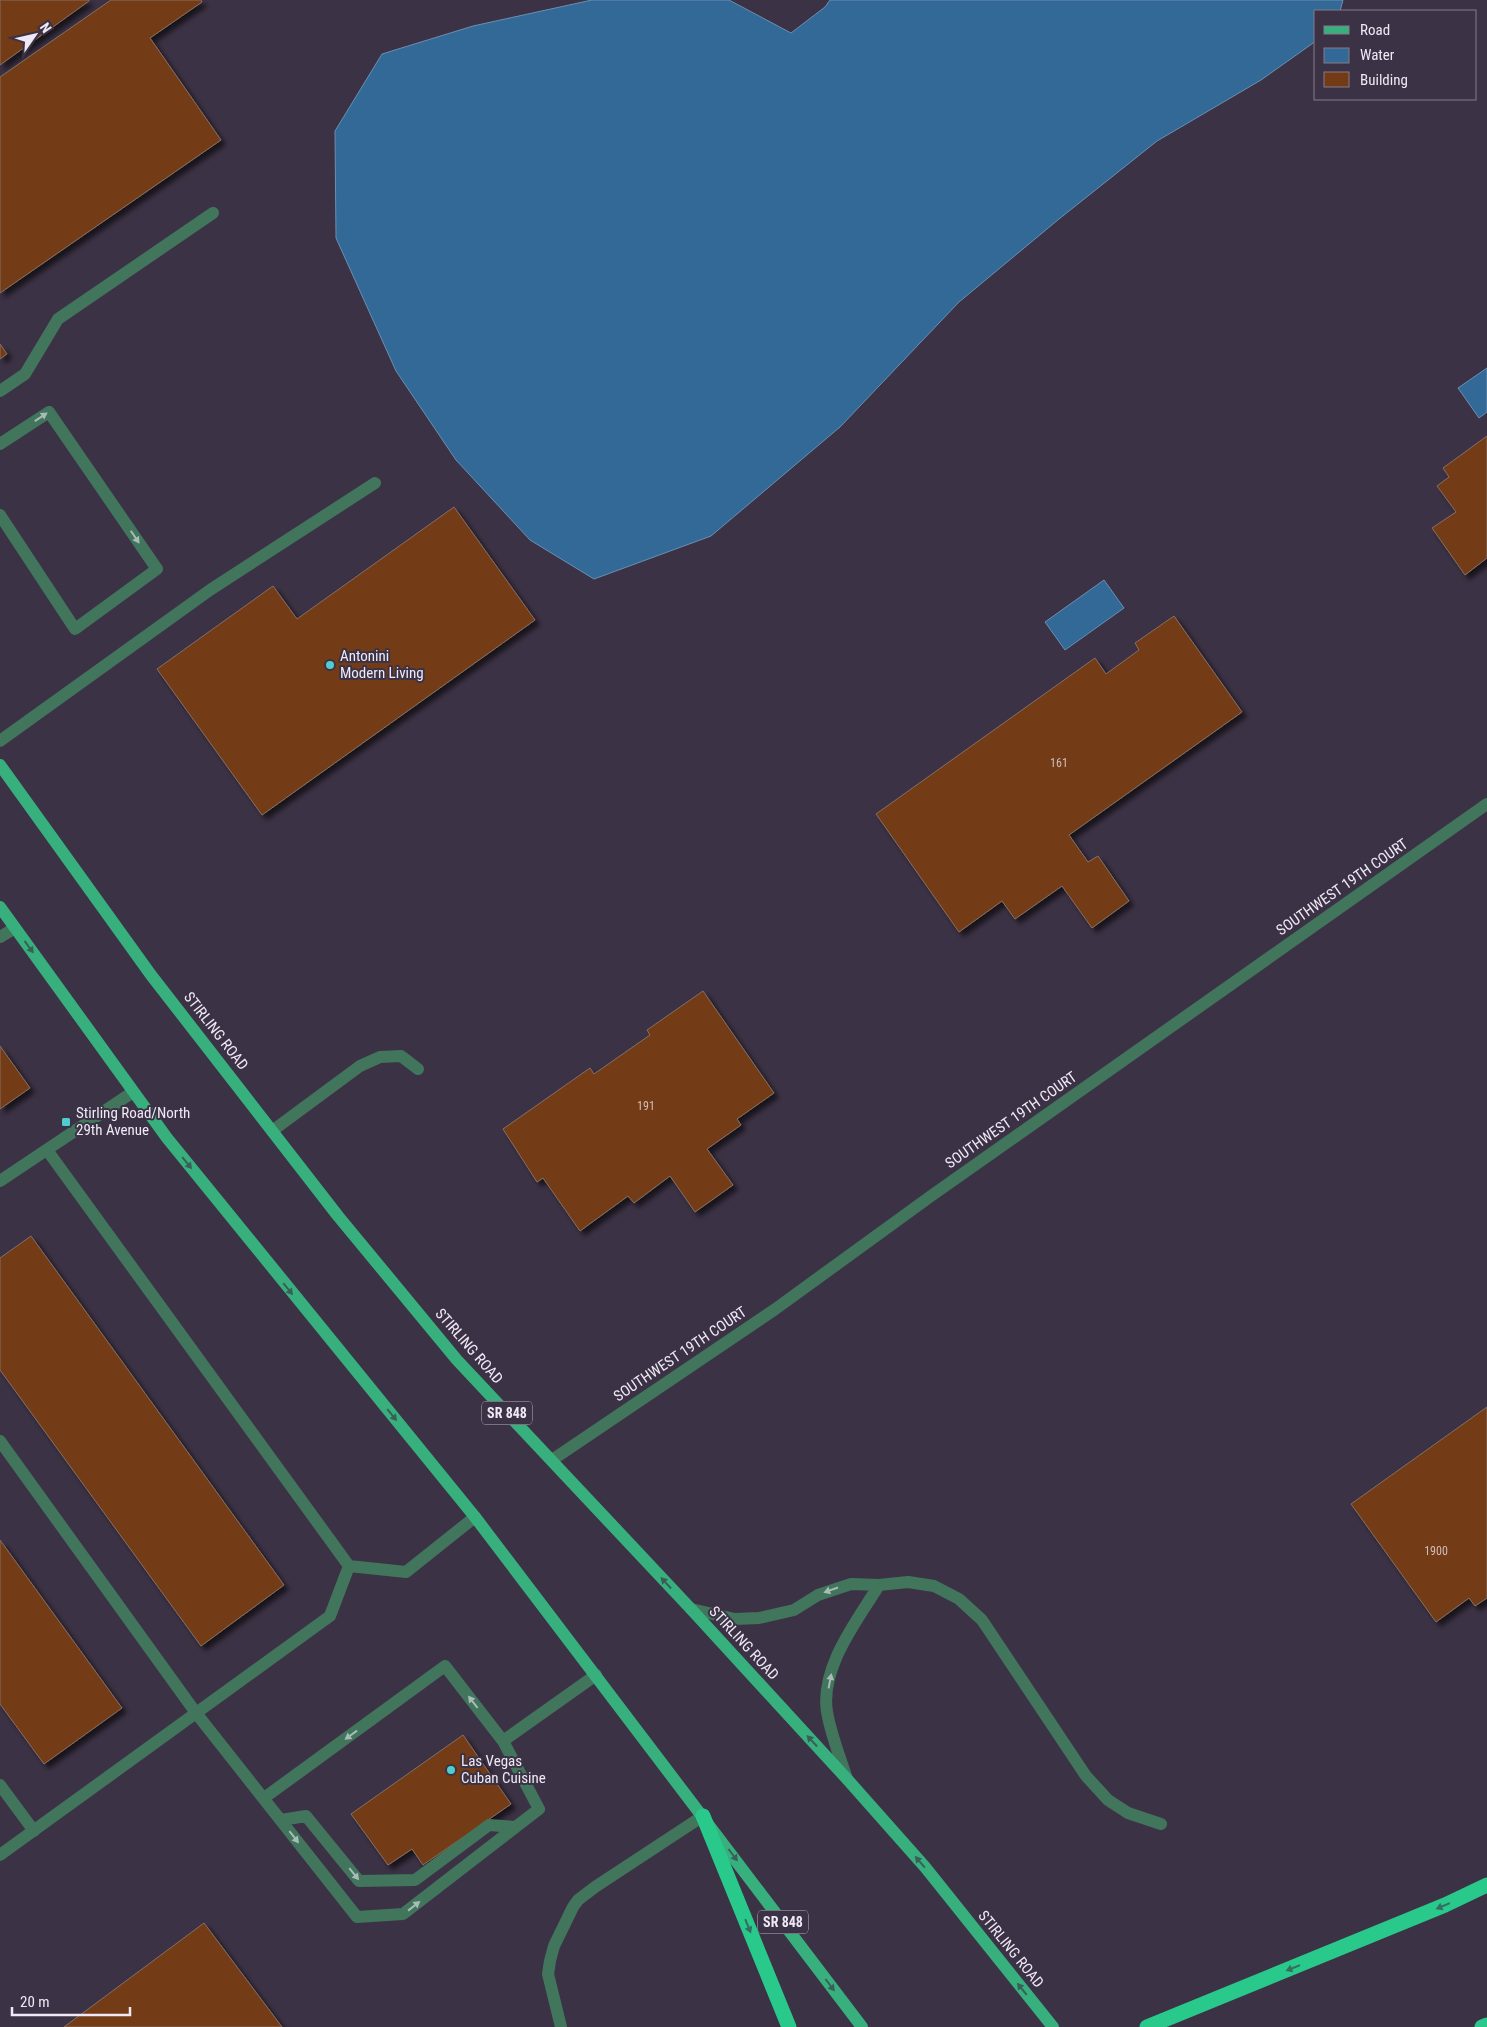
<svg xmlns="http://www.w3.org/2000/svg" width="1487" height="2027" viewBox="0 0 1487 2027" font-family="'Roboto Condensed',sans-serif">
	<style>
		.water { fill: #326996; stroke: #6b8fb2 }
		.building { fill: #733b15; stroke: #866f63; filter: url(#shadow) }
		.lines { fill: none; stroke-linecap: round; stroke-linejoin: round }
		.service { stroke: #41755c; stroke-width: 12 }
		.minor { stroke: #41755c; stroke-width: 12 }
		.primary { stroke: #37b07e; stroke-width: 12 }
		.motorway { stroke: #29c88b; stroke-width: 15 }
		.oneway { fill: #a9bbb8 }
		.oneway2 { fill: #3a5e59 }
		.oneway3 { fill: #346e61 }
		.poi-dot { fill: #52cdcf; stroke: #3c3245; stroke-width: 2 }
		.labels { text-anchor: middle; stroke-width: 4; stroke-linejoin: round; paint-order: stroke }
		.number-label { font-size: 12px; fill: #d0bebd }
		.shield { fill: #3c3245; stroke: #b9b2c0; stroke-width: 1 }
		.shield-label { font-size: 14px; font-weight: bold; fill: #efe9f5 }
		.poi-label { font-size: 15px; fill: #efe9f5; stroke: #3c3245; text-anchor: start }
		.street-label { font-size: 15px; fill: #efe9f5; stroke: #3c3245 }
	</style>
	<defs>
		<filter id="shadow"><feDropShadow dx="4.5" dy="4.5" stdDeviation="2.5" flood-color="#0009"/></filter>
	</defs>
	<rect width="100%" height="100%" fill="#3c3245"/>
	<path class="water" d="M 592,0 L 729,0 L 791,33 L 825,7 L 830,0 L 1343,0 L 1340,11 L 1316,11 L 1316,41 L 1261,80 L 1157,141 L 1059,219 L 959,302 L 840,427 L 711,536 L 594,579 L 530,540 L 456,460 L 396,371 L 336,238 L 335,131 L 382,54 L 473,26 Z
		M 1487,368 L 1487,412 L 1479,418 L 1458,388 Z
		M 1104,580 L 1124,608 L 1065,650 L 1045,622 Z"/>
	<path class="building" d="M 0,0 L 89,0 L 89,1 L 0,65 Z
		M 111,0 L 201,0 L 202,2 L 150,38 L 221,140 L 0,293 L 0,77 Z
		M 0,344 L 7,354 L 0,359 Z
		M 1487,436 L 1487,558 L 1465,575 L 1432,528 L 1456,512 L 1437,486 L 1449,477 L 1443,468 Z
		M 454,507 L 535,620 L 262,815 L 157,669 L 273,586 L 297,619 Z
		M 1174,616 L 1242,712 L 1069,835 L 1088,862 L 1098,856 L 1129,901 L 1092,928 L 1062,886 L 1015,919 L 1002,901 L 959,932 L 876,814 L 1095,658 L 1106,674 L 1139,650 L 1135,643 Z
		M 703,991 L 774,1093 L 737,1119 L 741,1125 L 707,1149 L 733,1185 L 695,1212 L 670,1176 L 634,1203 L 628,1196 L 580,1231 L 543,1178 L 537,1182 L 503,1129 L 590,1068 L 594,1074 L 650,1035 L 647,1030 Z
		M 0,1046 L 30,1088 L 0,1109 Z
		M 31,1236 L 284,1585 L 201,1646 L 0,1370 L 0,1258 Z
		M 1487,1407 L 1487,1598 L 1475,1606 L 1469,1598 L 1436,1622 L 1351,1504 Z
		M 0,1540 L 122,1708 L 44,1764 L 0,1704 Z
		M 463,1735 L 511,1804 L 423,1865 L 412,1849 L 388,1865 L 351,1814 Z
		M 204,1923 L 282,2027 L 64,2027 Z"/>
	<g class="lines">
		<path class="service" d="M 0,391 L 25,374 L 58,319 L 213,213
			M 0,444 L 49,412 L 157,569 L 75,629 L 0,515
			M 0,741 L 210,590 L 375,483
			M 0,937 L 15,928
			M 272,1131 L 360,1066 L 380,1057 L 401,1056 L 418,1069
			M 0,1181 L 133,1092
			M 0,1441 L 196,1713 L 357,1917 L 403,1914 L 539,1809 L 503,1741 L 445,1666 L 264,1798
			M 349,1566 L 406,1572 L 475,1517
			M 691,1609 L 735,1619 L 759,1618 L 794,1610 L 818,1595 L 851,1584 L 879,1585 L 908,1582 L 934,1586 L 959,1599 L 982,1620 L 1086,1776 L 1108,1800 L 1128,1813 L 1161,1824
			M 503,1741 L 596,1675
			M 847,1779 C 840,1757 831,1735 827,1712 C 820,1667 857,1621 879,1585
			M 0,1785 L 34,1831
			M 281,1820 L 306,1816 L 359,1881 L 415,1880 L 489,1825 L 515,1827
			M 0,1855 L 330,1616 L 349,1566 L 47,1150"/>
		<path class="minor" d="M 552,1460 L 774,1310 L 931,1196 L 1487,804
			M 561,2027 L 548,1974 L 550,1961 L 554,1946 L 573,1907 L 578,1900 L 595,1887 L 703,1816"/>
		<path class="primary" d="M 0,765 L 151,975 L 338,1216 L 457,1360 L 691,1609 L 847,1779 L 925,1867 L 1053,2027
			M 0,907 L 167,1138 L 475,1517 L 862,2027"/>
		<path class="motorway" d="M 703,1816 L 789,2027
			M 1147,2027 L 1445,1905 L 1487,1885
			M 1482,2027 L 1487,2025"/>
	</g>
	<defs><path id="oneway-solid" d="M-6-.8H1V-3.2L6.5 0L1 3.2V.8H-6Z" transform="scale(1.25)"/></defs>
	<g class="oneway">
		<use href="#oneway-solid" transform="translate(41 417) rotate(-34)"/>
		<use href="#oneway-solid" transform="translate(135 537) rotate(56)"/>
		<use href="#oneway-solid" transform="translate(831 1590) rotate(161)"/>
		<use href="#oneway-solid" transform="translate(830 1681) rotate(-79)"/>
		<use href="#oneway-solid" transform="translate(473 1702) rotate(-128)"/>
		<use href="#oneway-solid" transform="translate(351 1735) rotate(144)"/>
		<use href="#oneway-solid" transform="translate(294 1837) rotate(52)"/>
		<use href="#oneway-solid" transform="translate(354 1874) rotate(51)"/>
		<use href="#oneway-solid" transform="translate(414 1906) rotate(-38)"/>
	</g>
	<g class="oneway2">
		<use href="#oneway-solid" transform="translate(29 947) rotate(54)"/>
		<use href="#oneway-solid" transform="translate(187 1163) rotate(51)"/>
		<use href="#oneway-solid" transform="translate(288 1289) rotate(51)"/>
		<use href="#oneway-solid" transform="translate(392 1415) rotate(51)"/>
		<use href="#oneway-solid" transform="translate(666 1583) rotate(-133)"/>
		<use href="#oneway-solid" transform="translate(812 1741) rotate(-133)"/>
		<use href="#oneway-solid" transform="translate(733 1855) rotate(53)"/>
		<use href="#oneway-solid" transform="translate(920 1862) rotate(-131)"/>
		<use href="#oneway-solid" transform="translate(830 1985) rotate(53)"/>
		<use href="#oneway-solid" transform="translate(1022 1989) rotate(-129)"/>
	</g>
	<g class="oneway3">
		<use href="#oneway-solid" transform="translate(1443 1906) rotate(157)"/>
		<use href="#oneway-solid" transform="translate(748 1926) rotate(68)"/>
		<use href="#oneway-solid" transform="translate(1293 1968) rotate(158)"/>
	</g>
	<g class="poi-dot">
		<circle cx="330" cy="665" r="5"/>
		<rect x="61" y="1117" width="10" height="10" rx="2.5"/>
		<circle cx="451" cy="1770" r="5"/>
	</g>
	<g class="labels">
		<g class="number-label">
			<text x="1059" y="767">161</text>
			<text x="646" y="1110">191</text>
			<text x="1436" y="1555">1900</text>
		</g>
		<g class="shield">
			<rect x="482" y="1401.5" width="50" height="23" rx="4"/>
			<rect x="758" y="1910.5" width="50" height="23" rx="4"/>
		</g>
		<g class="shield-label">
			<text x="507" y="1418">SR 848</text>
			<text x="783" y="1927">SR 848</text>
		</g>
		<g class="poi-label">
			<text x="340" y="661">Antonini<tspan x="340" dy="17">Modern Living</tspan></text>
			<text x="76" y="1118">Stirling Road/North<tspan x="76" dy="17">29th Avenue</tspan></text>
			<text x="461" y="1766">Las Vegas<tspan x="461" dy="17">Cuban Cuisine</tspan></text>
		</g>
		<g class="street-label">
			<text transform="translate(1342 887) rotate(-35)" y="5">SOUTHWEST 19TH COURT</text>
			<text transform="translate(216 1031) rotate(52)" y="5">STIRLING ROAD</text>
			<text transform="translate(1011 1120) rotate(-35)" y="5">SOUTHWEST 19TH COURT</text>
			<text transform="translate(469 1346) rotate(49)" y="5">STIRLING ROAD</text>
			<text transform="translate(680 1354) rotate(-34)" y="5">SOUTHWEST 19TH COURT</text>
			<text transform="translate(744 1643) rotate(47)" y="5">STIRLING ROAD</text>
			<text transform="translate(1011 1949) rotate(51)" y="5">STIRLING ROAD</text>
		</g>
	</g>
	<rect x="1314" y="10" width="162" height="90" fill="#3c3245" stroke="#847b8b"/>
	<rect x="1324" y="26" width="25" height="8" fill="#37b07e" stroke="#847b8b"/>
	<text x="1360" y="35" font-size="15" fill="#efe9f5">Road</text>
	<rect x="1324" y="48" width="25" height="15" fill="#326996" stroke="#847b8b"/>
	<text x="1360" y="60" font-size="15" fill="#efe9f5">Water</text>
	<rect x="1324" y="72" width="25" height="15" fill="#733b15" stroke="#847b8b"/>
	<text x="1360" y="85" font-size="15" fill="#efe9f5">Building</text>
	<g transform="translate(35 35) rotate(56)" stroke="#3c3245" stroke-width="4" paint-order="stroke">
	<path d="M0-4L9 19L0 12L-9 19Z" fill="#efe9f5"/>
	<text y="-8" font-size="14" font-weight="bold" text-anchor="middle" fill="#efe9f5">N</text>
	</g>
	<path d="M12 2007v8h118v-8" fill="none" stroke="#efe9f5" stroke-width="2.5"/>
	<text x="20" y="2007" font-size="15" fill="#efe9f5" stroke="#3c3245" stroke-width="4" paint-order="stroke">20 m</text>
</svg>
